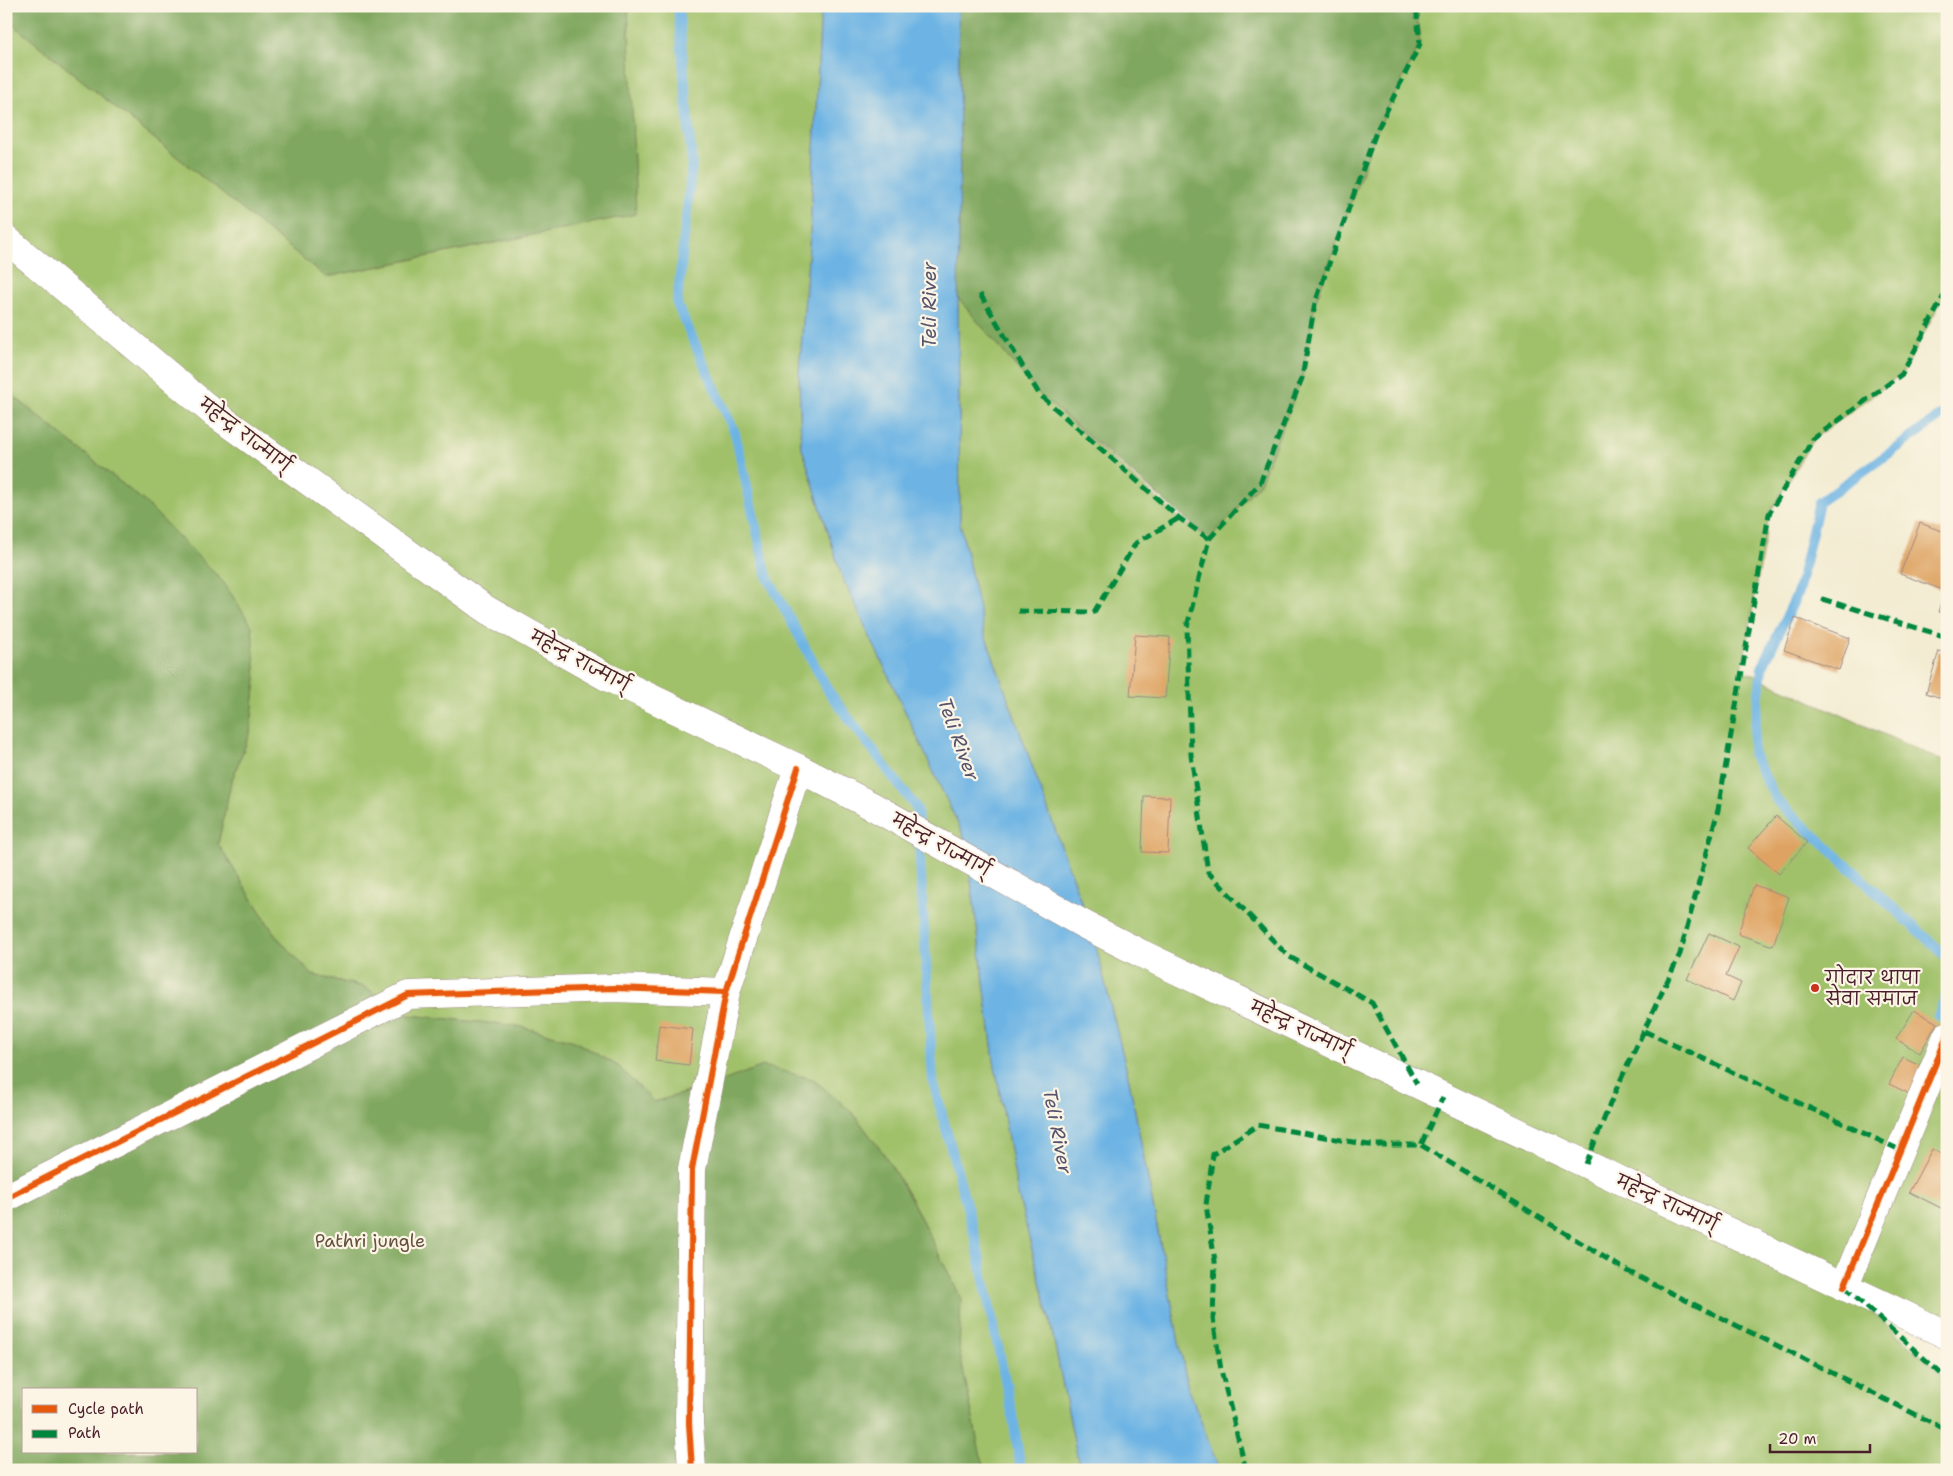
<svg xmlns="http://www.w3.org/2000/svg" width="1953" height="1476" viewBox="0 0 1953 1476" font-family="'Shantell Sans','Playpen Sans Deva',sans-serif">
	<style>
		.green { fill: #a0c16a; stroke: #75704a }
		.forest { fill: #80a75e; stroke: #656344; fill-rule: evenodd }
		.water { fill: #6db4e4; stroke: #5c6a88 }
		.lines { fill: none; stroke-linecap: round; stroke-linejoin: round }
		.stream { stroke: #6db4e4; stroke-width: 10 }
		.building { fill: #dea362 }
		.minor-casing { stroke: #9e867e; stroke-width: 29 }
		.highway-casing { stroke: #9e867e; stroke-width: 29 }
		.minor { stroke: #fff; stroke-width: 28 }
		.highway { stroke: #fff; stroke-width: 28 }
		.quiet { stroke: #00873e; stroke-width: 5; stroke-dasharray: 10 5; stroke-linecap: butt }
		.cycleway-casing { stroke: #fcf5e5; stroke-width: 9 }
		.cycleway { stroke: #e8590c; stroke-width: 6 }
		.poi-dot { fill: #c8321e; stroke: #fcf5e5; stroke-width: 2 }
		.labels { text-anchor: middle; stroke-width: 4.5; stroke-linejoin: round; paint-order: stroke }
		.street-label { font-size: 18px; fill: #4a1f2b; stroke: #fcf5e5 }
		.poi-label { font-size: 18px; fill: #4a1f2b; stroke: #fcf5e5; text-anchor: start }
		.park-label { font-size: 18px; fill: #64503e; stroke: #fcf5e5 }
		.water-label { font-size: 19px; font-style: italic; fill: #56536c; stroke: #fcf5e5 }
	</style>
	<rect width="100%" height="100%" fill="#fcf5e5"/>
	<filter id="ink" filterUnits="userSpaceOnUse"><feTurbulence type="fractalNoise" baseFrequency=".02" numOctaves="2"/><feDisplacementMap in="SourceGraphic" scale="10" xChannelSelector="R" yChannelSelector="G"/><feConvolveMatrix kernelMatrix="1 2 1 2 8 2 1 2 1" color-interpolation-filters="sRGB"/></filter>
	<filter id="wash" filterUnits="userSpaceOnUse"><feTurbulence type="fractalNoise" baseFrequency=".0096" numOctaves="4" result="noise"/><feDisplacementMap in="SourceGraphic" scale="20" xChannelSelector="R" yChannelSelector="G"/><feGaussianBlur stdDeviation="1.12" result="paint"/><feColorMatrix in="noise" values="0 0 0 0 0 0 0 0 0 0 0 0 0 0 0 0 0 1.4 0 .05"/><feComposite in="paint" operator="in"/></filter>
	<g filter="url(#wash)">
		<rect width="100%" height="100%" fill="#f3ecd2"/>
		<path class="green" d="M 628,6 L 821,6 L 810,234 L 799,373 L 801,445 L 842,577 L 966,841 L 994,1060 L 1018,1194 L 1050,1321 L 1080,1470 L 986,1470 L 980,1453 L 959,1350 L 961,1298 L 912,1201 L 884,1154 L 709,1086 L 654,1102 L 618,1066 L 574,1041 L 518,1026 L 408,1015 L 365,987 L 312,975 L 275,935 L 218,844 L 231,782 L 250,733 L 256,679 L 146,503 L 6,390 L 6,19 L 326,277 L 635,214 Z
			M 1416,6 L 1947,6 L 1947,290 L 1902,374 L 1813,439 L 1769,514 L 1742,670 L 1947,763 L 1947,1335 L 1846,1288 L 1947,1379 L 1947,1470 L 1219,1470 L 1187,1384 L 1129,1080 L 1094,938 L 984,632 L 960,523 L 958,298 L 1039,394 L 1179,518 L 1209,539 L 1260,483 L 1302,378 L 1315,303 L 1376,132 L 1420,44 Z"/>
		<path class="forest" d="M 6,6 L 628,6 L 636,214 L 326,277 L 6,19 Z
			M 958,6 L 1416,6 L 1420,44 L 1376,132 L 1315,303 L 1302,378 L 1260,483 L 1209,539 L 1039,394 L 958,298 L 960,145 Z
			M 6,390 L 146,503 L 224,583 L 252,626 L 256,679 L 250,733 L 231,782 L 218,844 L 275,935 L 312,975 L 365,987 L 408,1015 L 518,1026 L 574,1041 L 618,1066 L 654,1102 L 709,1086 L 763,1066 L 813,1079 L 852,1112 L 884,1154 L 912,1201 L 961,1298 L 959,1350 L 980,1453 L 986,1470 L 6,1470 ZM 24,1390 L 196,1390 L 196,1452 L 24,1452 Z"/>
		<path class="water" d="M 821,6 L 958,6 L 960,145 L 958,298 L 960,523 L 984,632 L 1094,938 L 1129,1080 L 1187,1384 L 1219,1470 L 1080,1470 L 1050,1321 L 1018,1194 L 994,1060 L 966,841 L 842,577 L 801,445 L 799,373 L 810,234 Z"/>
		<g class="lines">
			<path class="stream" d="M 678,6 L 692,163 L 677,304 L 735,433 L 767,576 L 829,692 L 917,809 L 933,1081 L 975,1237 L 1013,1418 L 1021,1470
				M 1947,411 L 1894,450 L 1819,502 L 1798,592 L 1762,668 L 1752,752 L 1777,801 L 1947,957
				M 1938,1016 L 1947,995"/>
		</g>
		<g id="blocks">
			<path class="building" d="M 1920,523 L 1947,533 L 1947,571 L 1940,589 L 1900,574 Z
				M 1946,587 L 1947,587 L 1947,614 L 1938,612 Z
				M 1795,618 L 1850,638 L 1839,670 L 1784,650 Z
				M 1135,635 L 1170,637 L 1165,698 L 1130,696 Z
				M 1939,651 L 1947,653 L 1947,700 L 1926,693 Z
				M 1144,796 L 1170,797 L 1168,853 L 1142,852 Z
				M 1776,816 L 1807,842 L 1779,874 L 1748,848 Z
				M 1754,885 L 1789,897 L 1773,946 L 1738,934 Z
				M 1709,933 L 1739,947 L 1726,976 L 1741,983 L 1733,1001 L 1687,979 Z
				M 1914,1010 L 1937,1023 L 1920,1053 L 1896,1039 Z
				M 659,1025 L 693,1029 L 689,1065 L 655,1061 Z
				M 1903,1057 L 1927,1068 L 1914,1096 L 1889,1084 Z
				M 1932,1149 L 1947,1157 L 1947,1211 L 1909,1192 Z"/>
		</g>
	</g>
	<g filter="url(#ink)">
		<use href="#blocks" fill-opacity="0" stroke="#9e867e" stroke-width="1"/>
		<g class="lines">
			<g class="minor-casing">
				<path id="minor" d="M 6,1198 L 408,995 L 614,988 L 726,992 L 798,768
					M 1844,1287 L 1947,1036
					M 692,1470 L 689,1423 L 692,1169 L 726,992"/>
			</g>
			<g class="highway-casing">
				<path id="highway" d="M 6,239 L 215,414 L 487,610 L 605,676 L 798,768 L 872,806 L 1085,925 L 1142,954 L 1947,1335"/>
			</g>
			<use href="#minor" class="minor"/>
			<use href="#highway" class="highway"/>
			<path class="quiet" d="M 980,294 L 1039,394 L 1179,518 L 1209,539 L 1187,627 L 1191,755 L 1208,872 L 1288,956 L 1372,1003 L 1417,1084
				M 1209,539 L 1260,483 L 1302,378 L 1315,303 L 1376,132 L 1420,44 L 1416,6
				M 1822,599 L 1947,637
				M 1018,611 L 1094,612 L 1136,543 L 1179,518
				M 1644,1031 L 1900,1150
				M 1421,1145 L 1627,1271 L 1947,1430
				M 1586,1164 L 1614,1094 L 1680,954 L 1718,810 L 1769,514 L 1813,439 L 1902,374 L 1947,290
				M 1844,1287 L 1947,1379
				M 1246,1470 L 1221,1370 L 1213,1318 L 1215,1261 L 1206,1205 L 1213,1154 L 1258,1125 L 1369,1145 L 1421,1145 L 1443,1097"/>
			<g class="cycleway-casing">
				<path id="cycleway" d="M 6,1198 L 408,995 L 614,988 L 726,992 L 798,768
					M 1844,1287 L 1947,1036
					M 692,1470 L 689,1423 L 692,1169 L 726,992"/>
			</g>
			<use href="#cycleway" class="cycleway"/>
		</g>
	</g>
	<circle class="poi-dot" cx="1815" cy="988" r="5"/>
	<g class="labels">
		<g class="street-label">
			<text transform="translate(245 435) rotate(37)" y="6">महेन्द्र राज्मार्ग्</text>
			<text transform="translate(580 661) rotate(28)" y="6">महेन्द्र राज्मार्ग्</text>
			<text transform="translate(941 845) rotate(29)" y="6">महेन्द्र राज्मार्ग्</text>
			<text transform="translate(1301 1029) rotate(25)" y="6">महेन्द्र राज्मार्ग्</text>
			<text transform="translate(1667 1203) rotate(25)" y="6">महेन्द्र राज्मार्ग्</text>
		</g>
		<g class="poi-label">
			<text x="1825" y="984">गोदार थापा<tspan x="1825" dy="21">सेवा समाज</tspan></text>
		</g>
		<g class="park-label">
			<text x="370" y="1247">Pathri jungle</text>
		</g>
		<g class="water-label">
			<text transform="translate(929 305) rotate(-90)" y="7">Teli River</text>
			<text transform="translate(959 739) rotate(70)" y="7">Teli River</text>
			<text transform="translate(1058 1131) rotate(79)" y="7">Teli River</text>
		</g>
	</g>
	<rect width="1953" height="1476" fill="none" stroke="#fcf5e5" stroke-width="25"/>
	<rect x="22" y="1388" width="175" height="65" fill="#fcf5e5" stroke="#b59f9b"/>
	<rect x="32" y="1405" width="25" height="8" fill="#e8590c" stroke="#b59f9b"/>
	<text x="68" y="1414" font-size="15" fill="#4a1f2b">Cycle path</text>
	<rect x="32" y="1430" width="25" height="8" fill="#00873e" stroke="#b59f9b"/>
	<text x="68" y="1438" font-size="15" fill="#4a1f2b">Path</text>
	<path d="M1770 1444v8h100v-8" fill="none" stroke="#4a1f2b" stroke-width="2.5"/>
	<text x="1778" y="1444" font-size="15" fill="#4a1f2b" stroke="#fcf5e5" stroke-width="4" paint-order="stroke">20 m</text>
</svg>
